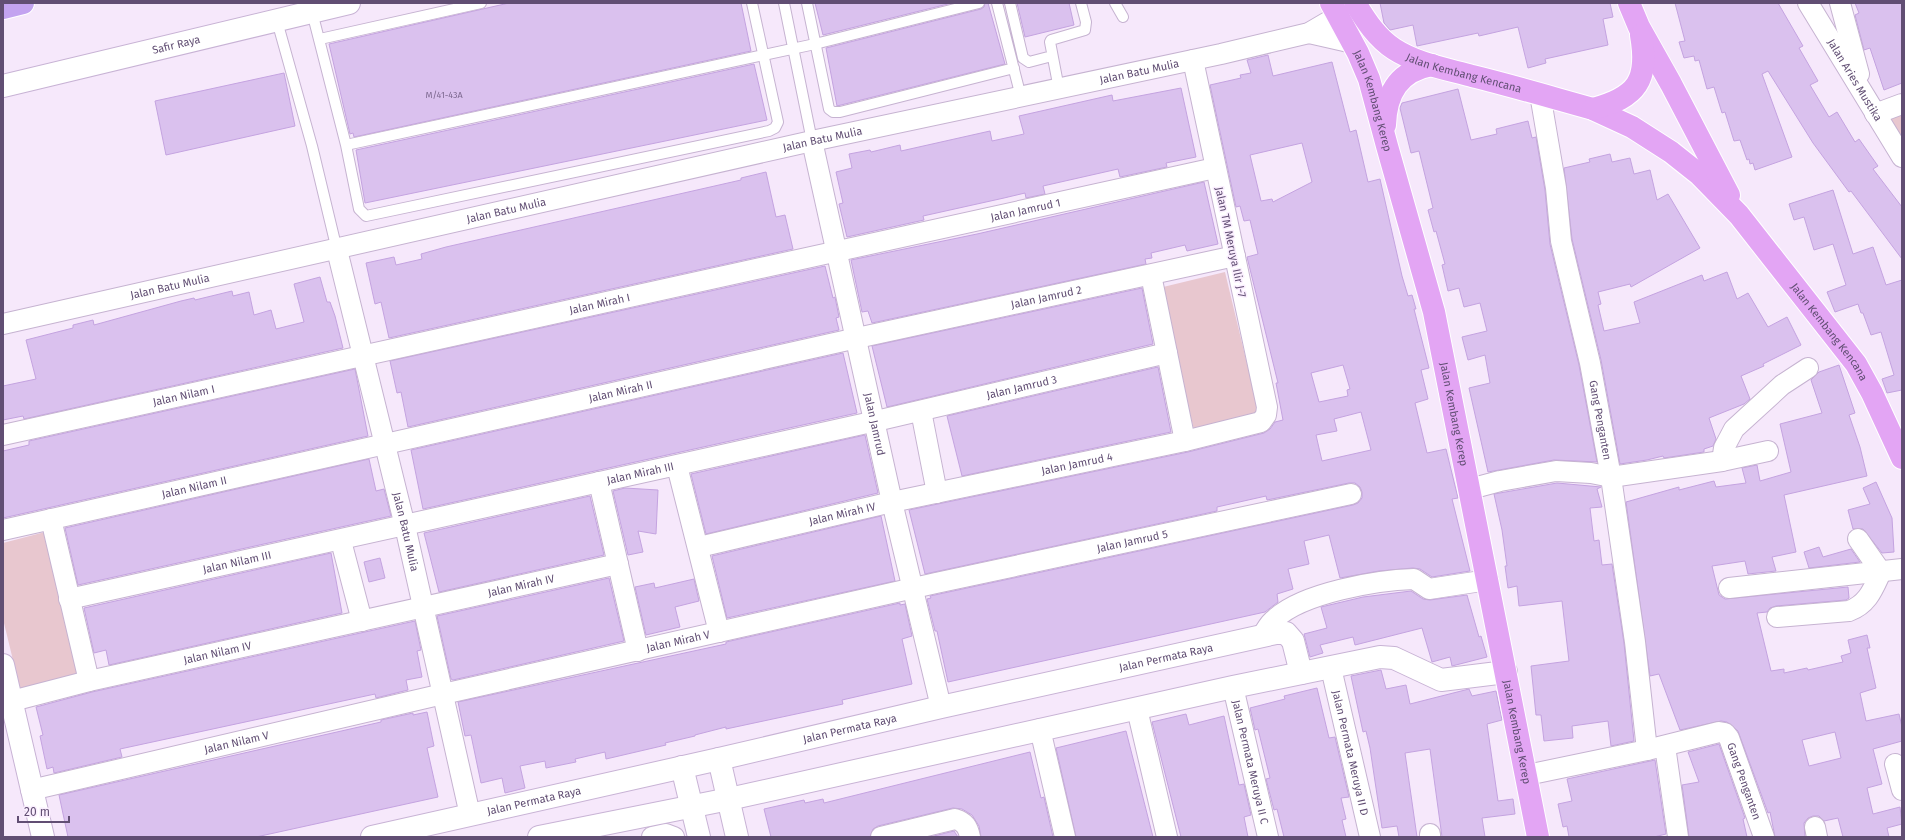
<svg xmlns="http://www.w3.org/2000/svg" width="1905" height="840" viewBox="0 0 1905 840" font-family="'Fira Sans',sans-serif">
	<style>
		.green { fill: #e8c7cf }
		.building { fill: #dac1ee; stroke: #c4a3e0; fill-rule: evenodd }
		.lines { fill: none; stroke-linecap: round; stroke-linejoin: round }
		.lane-casing { stroke: #c6b3d1; stroke-width: 12 }
		.street-casing { stroke: #c6b3d1; stroke-width: 22 }
		.secondary-casing { stroke: #c8b3d5; stroke-width: 24 }
		.primary-casing { stroke: #fff; stroke-width: 24 }
		.highway-casing { stroke: #fff; stroke-width: 24 }
		.lane { stroke: #fff; stroke-width: 10 }
		.street { stroke: #fff; stroke-width: 20 }
		.secondary { stroke: #fff; stroke-width: 22 }
		.primary { stroke: #e3a5f4; stroke-width: 22 }
		.highway { stroke: #c3a3f0; stroke-width: 22 }
		.labels { text-anchor: middle; stroke-width: 3; stroke-linejoin: round; paint-order: stroke }
		.number-label { font-size: 9px; fill: #7f6b92 }
		.street-label { font-size: 11px; fill: #614e73; stroke: #faeefe }
	</style>
	<rect width="100%" height="100%" fill="#f6e8fb"/>
	<path class="green" d="M 1902,110 L 1902,151 L 1881,118 Z
		M 1225,272 L 1259,414 L 1194,430 L 1159,288 Z
		M 45,532 L 78,677 L 20,689 L 3,619 L 3,543 Z"/>
	<path class="building" d="M 509,3 L 741,3 L 751,51 L 354,137 L 353,133 L 350,134 L 329,44 Z
		M 815,3 L 952,3 L 823,35 Z
		M 985,3 L 988,3 L 1005,64 L 837,106 L 826,48 L 981,9 L 984,7 Z
		M 1017,3 L 1069,3 L 1074,25 L 1025,37 Z
		M 1380,3 L 1610,3 L 1613,17 L 1603,19 L 1608,45 L 1545,59 L 1546,63 L 1528,68 L 1518,27 L 1479,36 L 1478,33 L 1417,46 L 1413,25 L 1390,30 L 1384,23 Z
		M 1675,3 L 1778,3 L 1803,46 L 1799,48 L 1818,81 L 1810,85 L 1829,117 L 1837,112 L 1855,142 L 1859,139 L 1878,166 L 1873,169 L 1902,207 L 1902,259 L 1851,191 L 1849,192 L 1813,143 L 1768,71 L 1762,74 L 1792,157 L 1755,170 L 1753,163 L 1750,164 L 1749,159 L 1747,160 L 1740,140 L 1734,141 L 1725,112 L 1722,113 L 1714,87 L 1707,89 L 1699,60 L 1695,61 L 1694,56 L 1684,58 L 1679,42 L 1685,41 Z
		M 1855,3 L 1902,3 L 1902,83 L 1884,90 L 1870,48 L 1864,50 L 1855,15 L 1859,13 Z
		M 1268,55 L 1273,76 L 1332,62 L 1350,132 L 1356,130 L 1368,182 L 1380,179 L 1402,276 L 1408,296 L 1412,295 L 1416,309 L 1414,309 L 1429,368 L 1421,370 L 1428,399 L 1415,403 L 1427,453 L 1446,449 L 1458,498 L 1452,499 L 1470,571 L 1432,577 L 1420,569 L 1413,568 L 1379,571 L 1340,578 L 1329,535 L 1304,541 L 1309,564 L 1288,569 L 1293,589 L 1277,594 L 1278,602 L 1265,612 L 948,682 L 937,631 L 935,631 L 927,599 L 931,598 L 930,596 L 1353,505 L 1358,503 L 1362,498 L 1362,492 L 1360,487 L 1355,483 L 1349,483 L 1267,500 L 1266,496 L 1217,507 L 1217,511 L 925,574 L 909,510 L 1188,452 L 1264,433 L 1270,429 L 1275,422 L 1283,420 L 1276,383 L 1278,383 L 1247,257 L 1258,254 L 1250,220 L 1244,221 L 1240,206 L 1236,207 L 1210,85 L 1241,78 L 1240,75 L 1251,73 L 1247,60 ZM 1302,143 L 1312,182 L 1273,202 L 1272,199 L 1261,201 L 1250,155 ZM 1343,365 L 1350,389 L 1347,390 L 1348,396 L 1319,402 L 1311,373 ZM 1361,412 L 1371,450 L 1322,461 L 1316,435 L 1337,431 L 1334,419 Z
		M 754,64 L 767,120 L 365,203 L 356,150 Z
		M 284,73 L 295,126 L 166,155 L 155,101 Z
		M 1181,88 L 1196,157 L 1166,163 L 1167,167 L 1120,177 L 1118,169 L 1043,186 L 1045,194 L 1026,198 L 1025,193 L 1004,198 L 923,216 L 924,220 L 847,237 L 839,204 L 843,203 L 836,172 L 852,168 L 849,154 L 870,150 L 871,152 L 900,145 L 901,151 L 990,131 L 992,141 L 1024,134 L 1019,116 L 1112,95 L 1113,101 Z
		M 1458,89 L 1471,140 L 1497,134 L 1496,129 L 1528,121 L 1532,138 L 1536,137 L 1545,190 L 1550,244 L 1579,365 L 1597,462 L 1554,460 L 1488,472 L 1469,388 L 1490,383 L 1485,355 L 1468,360 L 1462,337 L 1487,331 L 1480,303 L 1464,307 L 1459,288 L 1448,291 L 1442,265 L 1445,264 L 1436,231 L 1434,232 L 1428,210 L 1433,208 L 1419,151 L 1411,153 L 1400,108 L 1402,103 Z
		M 1610,154 L 1612,162 L 1630,158 L 1634,174 L 1650,170 L 1657,200 L 1668,194 L 1700,248 L 1631,287 L 1630,284 L 1598,292 L 1601,304 L 1598,305 L 1604,331 L 1640,323 L 1634,302 L 1702,275 L 1704,281 L 1727,272 L 1737,299 L 1748,293 L 1768,327 L 1787,317 L 1801,345 L 1763,364 L 1764,366 L 1741,376 L 1750,399 L 1744,404 L 1709,418 L 1716,439 L 1713,446 L 1704,449 L 1704,452 L 1664,458 L 1663,456 L 1647,460 L 1620,464 L 1601,360 L 1572,239 L 1564,168 L 1590,162 L 1589,159 Z
		M 766,172 L 776,217 L 785,215 L 793,249 L 389,338 L 381,302 L 375,304 L 366,263 L 394,257 L 396,265 L 422,259 L 421,254 L 446,247 L 741,180 L 741,178 Z
		M 1204,182 L 1218,244 L 1187,251 L 1185,245 L 1151,253 L 1152,258 L 1145,259 L 1146,264 L 872,323 L 868,311 L 862,312 L 851,260 L 977,234 Z
		M 1833,190 L 1853,254 L 1873,247 L 1886,285 L 1902,280 L 1902,390 L 1887,393 L 1882,379 L 1894,375 L 1881,332 L 1871,335 L 1863,313 L 1861,313 L 1858,304 L 1835,312 L 1827,292 L 1846,285 L 1833,244 L 1814,250 L 1804,217 L 1794,220 L 1789,204 Z
		M 825,266 L 833,298 L 835,297 L 839,317 L 836,318 L 839,330 L 408,427 L 401,392 L 397,393 L 390,361 Z
		M 320,277 L 327,302 L 330,302 L 335,316 L 343,348 L 24,419 L 23,416 L 3,420 L 3,386 L 36,379 L 26,340 L 73,328 L 73,325 L 93,320 L 94,325 L 181,301 L 194,298 L 195,300 L 232,291 L 233,296 L 249,292 L 254,315 L 271,310 L 276,329 L 304,322 L 294,284 Z
		M 1142,288 L 1153,344 L 887,407 L 872,346 Z
		M 843,353 L 857,413 L 423,509 L 411,450 Z
		M 1839,365 L 1855,413 L 1849,415 L 1860,447 L 1867,476 L 1784,495 L 1796,552 L 1772,557 L 1776,571 L 1748,574 L 1745,561 L 1712,566 L 1719,595 L 1725,599 L 1848,587 L 1849,598 L 1846,600 L 1776,606 L 1770,608 L 1767,612 L 1757,613 L 1771,671 L 1784,669 L 1784,673 L 1807,668 L 1808,670 L 1843,662 L 1841,656 L 1851,653 L 1848,640 L 1867,635 L 1870,648 L 1867,648 L 1876,688 L 1860,693 L 1866,721 L 1899,714 L 1902,727 L 1902,741 L 1873,749 L 1882,784 L 1867,788 L 1873,814 L 1900,807 L 1902,824 L 1887,828 L 1889,837 L 1843,837 L 1838,818 L 1824,821 L 1819,816 L 1813,816 L 1808,818 L 1804,823 L 1805,837 L 1775,837 L 1770,812 L 1768,813 L 1738,731 L 1727,722 L 1721,721 L 1680,730 L 1659,674 L 1650,676 L 1626,502 L 1679,487 L 1679,490 L 1714,481 L 1716,487 L 1746,483 L 1742,468 L 1757,465 L 1760,481 L 1791,472 L 1780,424 L 1822,413 L 1811,380 L 1819,372 ZM 1835,732 L 1841,758 L 1809,766 L 1802,740 Z
		M 1158,367 L 1171,432 L 962,476 L 947,416 Z
		M 355,369 L 368,436 L 3,518 L 3,451 L 29,445 L 29,441 Z
		M 865,435 L 878,493 L 706,534 L 691,474 Z
		M 369,459 L 376,491 L 384,489 L 391,516 L 78,585 L 65,528 Z
		M 1876,482 L 1892,518 L 1894,552 L 1882,553 L 1863,529 L 1853,529 L 1848,510 L 1870,504 L 1863,488 Z
		M 1557,483 L 1601,487 L 1597,489 L 1602,507 L 1590,508 L 1594,541 L 1599,540 L 1602,565 L 1612,564 L 1624,643 L 1634,741 L 1611,746 L 1608,721 L 1572,726 L 1573,738 L 1544,741 L 1541,715 L 1536,715 L 1531,666 L 1569,661 L 1562,601 L 1519,606 L 1517,586 L 1508,588 L 1505,566 L 1507,566 L 1502,530 L 1494,494 Z
		M 625,488 L 658,490 L 656,534 L 638,531 L 643,552 L 628,555 L 613,491 Z
		M 590,496 L 604,555 L 439,592 L 424,533 Z
		M 881,516 L 895,581 L 727,618 L 712,556 Z
		M 1819,547 L 1823,557 L 1851,549 L 1860,562 L 1809,568 L 1804,552 Z
		M 331,553 L 342,613 L 109,665 L 106,650 L 94,653 L 84,608 Z
		M 380,558 L 385,578 L 369,582 L 364,562 Z
		M 609,578 L 624,641 L 453,680 L 451,679 L 437,616 Z
		M 694,579 L 699,601 L 675,607 L 680,627 L 646,635 L 635,587 L 654,583 L 655,588 Z
		M 1411,591 L 1423,599 L 1430,600 L 1467,595 L 1479,637 L 1481,636 L 1487,657 L 1452,666 L 1450,657 L 1432,662 L 1422,628 L 1355,645 L 1353,637 L 1320,645 L 1323,653 L 1310,657 L 1304,634 L 1327,628 L 1321,607 L 1363,597 Z
		M 900,603 L 900,605 L 905,604 L 912,636 L 902,639 L 912,684 L 842,700 L 843,704 L 726,729 L 726,727 L 695,735 L 695,736 L 665,743 L 666,745 L 606,759 L 605,752 L 575,759 L 576,762 L 546,768 L 545,761 L 520,766 L 525,788 L 505,793 L 502,778 L 481,783 L 471,735 L 465,736 L 458,702 L 726,644 L 726,642 Z
		M 415,621 L 421,650 L 417,651 L 422,677 L 406,680 L 408,690 L 376,698 L 375,694 L 120,749 L 122,757 L 54,773 L 53,767 L 47,769 L 40,736 L 43,735 L 36,707 L 92,692 Z
		M 1381,670 L 1386,689 L 1406,685 L 1410,704 L 1469,689 L 1472,696 L 1496,691 L 1502,720 L 1487,724 L 1498,801 L 1513,799 L 1515,814 L 1482,818 L 1485,837 L 1442,837 L 1430,749 L 1405,753 L 1417,837 L 1399,837 L 1397,826 L 1382,828 L 1370,748 L 1366,731 L 1363,732 L 1351,676 Z
		M 1317,688 L 1329,738 L 1335,737 L 1349,797 L 1341,798 L 1346,819 L 1342,820 L 1346,837 L 1284,837 L 1277,809 L 1274,810 L 1266,779 L 1270,778 L 1258,729 L 1255,730 L 1250,708 L 1285,699 L 1284,696 Z
		M 427,712 L 434,746 L 427,748 L 438,797 L 256,837 L 68,837 L 59,795 L 381,722 L 381,720 L 413,713 L 413,715 Z
		M 1186,714 L 1189,725 L 1224,716 L 1239,785 L 1244,784 L 1251,815 L 1244,817 L 1248,837 L 1181,837 L 1152,722 Z
		M 1126,731 L 1153,837 L 1076,837 L 1056,748 Z
		M 1719,744 L 1745,818 L 1743,819 L 1747,837 L 1689,837 L 1682,785 L 1699,782 L 1688,752 Z
		M 1030,752 L 1041,798 L 1044,797 L 1053,837 L 981,837 L 979,826 L 972,815 L 962,809 L 953,808 L 878,826 L 873,829 L 870,837 L 771,837 L 764,809 L 804,800 L 805,803 L 823,799 L 824,803 Z
		M 1655,760 L 1666,834 L 1654,837 L 1569,837 L 1567,826 L 1563,827 L 1558,804 L 1572,801 L 1567,779 Z
		M 954,831 L 958,837 L 930,837 Z"/>
	<g class="lines">
		<g class="lane-casing">
			<path id="lane" d="M 784,3 L 812,141
				M 807,3 L 829,109 L 833,112 L 840,112 L 1014,68
				M 997,3 L 1021,97
				M 1010,3 L 1023,58 L 1029,62 L 1052,56
				M 1115,3 L 1123,17
				M 312,12 L 346,145 L 359,209 L 366,216 L 769,131 L 775,128 L 778,122 L 752,3
				M 277,21 L 312,146 L 337,250
				M 320,39 L 481,3
				M 1059,89 L 1050,42 L 1051,40 L 1085,30 L 1086,22 L 1081,3
				M 346,145 L 815,44 L 979,3"/>
		</g>
		<g class="street-casing">
			<g id="street">
				<path id="s1" d="M 1808,3 L 1902,157"/>
				<path d="M 1840,3 L 1859,74"/>
				<path d="M 1309,33 L 1353,43"/>
				<path id="s2" d="M 1540,94 L 1556,188 L 1561,241 L 1590,363 L 1611,477 L 1635,642 L 1647,750"/>
				<path d="M 1875,114 L 1902,104"/>
				<path id="s3" d="M 812,141 L 892,502 L 941,707"/>
				<path id="s4" d="M 337,250 L 405,526 L 470,815"/>
				<path d="M 1151,275 L 1185,441"/>
				<path id="s5" d="M 3,324 L 812,141 L 1221,54 L 1309,33 L 1338,16"/>
				<path d="M 921,411 L 937,493"/>
				<path id="s6" d="M 3,435 L 1215,168"/>
				<path d="M 1722,461 L 1724,448 L 1734,429 L 1782,385 L 1808,368"/>
				<path d="M 677,466 L 719,632"/>
				<path d="M 599,482 L 638,651"/>
				<path d="M 1470,489 L 1500,481 L 1556,471 L 1591,473 L 1611,477 L 1722,461 L 1768,451"/>
				<path d="M 51,519 L 89,681"/>
				<path id="s7" d="M 3,530 L 857,338 L 1235,256"/>
				<path d="M 1858,539 L 1881,572"/>
				<path d="M 341,541 L 362,621"/>
				<path id="s8" d="M 699,547 L 892,502 L 1185,441 L 1261,422 L 1266,415 L 1267,407 L 1193,60"/>
				<path d="M 1729,588 L 1902,569"/>
				<path id="s9" d="M 69,599 L 876,421 L 1167,353"/>
				<path d="M 1777,617 L 1849,611 C 1868,604 1873,589 1881,572"/>
				<path d="M 1262,636 C 1266,630 1269,623 1275,619 C 1302,593 1377,580 1414,579 L 1429,589 L 1488,580"/>
				<path id="s10" d="M 1331,668 L 1370,837"/>
				<path id="s11" d="M 1233,687 L 1268,837"/>
				<path id="s12" d="M 12,701 L 89,681 L 618,564"/>
				<path d="M 1137,709 L 1167,837"/>
				<path d="M 1040,729 L 1065,837"/>
				<path d="M 1665,746 L 1678,837"/>
				<path d="M 1895,764 L 1902,790"/>
				<path id="s13" d="M 1527,775 L 1647,750 L 1719,732 L 1725,733 L 1729,738 L 1764,837"/>
				<path id="s14" d="M 31,790 L 443,694 L 936,583 L 1351,494"/>
				<path d="M 1815,827 L 1817,837"/>
				<path d="M 1430,834 L 1430,837"/>
				<path d="M 652,837 L 666,834 L 674,837"/>
				<path d="M 881,837 L 955,819 C 965,822 968,827 970,837"/>
			</g>
		</g>
		<g class="secondary-casing">
			<g id="secondary">
				<path id="s15" d="M 3,86 L 349,3"/>
				<path d="M 3,665 L 43,837"/>
				<path d="M 719,759 L 737,837"/>
				<path d="M 682,767 L 699,837"/>
				<path id="s16" d="M 372,837 L 719,759 L 941,707 L 1276,633 L 1286,633 L 1293,641 L 1301,673"/>
				<path d="M 539,837 L 729,799 L 1233,687 L 1380,657 L 1394,658 L 1441,680 L 1506,672"/>
			</g>
		</g>
		<g class="primary-casing">
			<g id="primary">
				<path id="s17" d="M 1331,3 L 1358,53 L 1369,79 L 1387,146 L 1434,312 L 1538,837"/>
				<path id="s18" d="M 1355,3 C 1366,21 1377,38 1394,49 C 1417,64 1447,69 1472,76 C 1513,86 1553,98 1593,109 L 1632,127 L 1671,152 L 1700,175 L 1739,215 L 1856,364 L 1872,393 L 1902,458"/>
				<path d="M 1629,3 L 1639,27 L 1671,84 L 1729,195"/>
				<path d="M 1593,109 C 1637,97 1649,81 1641,35"/>
				<path d="M 1385,125 C 1386,93 1399,71 1432,65"/>
			</g>
		</g>
		<g class="highway-casing">
			<path id="highway" d="M 3,8 L 23,3"/>
		</g>
		<use href="#lane" class="lane"/>
		<use href="#street" class="street"/>
		<use href="#secondary" class="secondary"/>
		<use href="#primary" class="primary"/>
		<use href="#highway" class="highway"/>
	</g>
	<g class="labels">
		<g class="number-label">
			<text x="444" y="98">M/41-43A</text>
		</g>
		<g class="street-label">
			<text dy="4" stroke="none"><textPath href="#s15" startOffset="178">Safir Raya</textPath></text>
			<text dy="4" stroke="none"><textPath href="#s5" startOffset="1164">Jalan Batu Mulia</textPath></text>
			<text dy="4" stroke="none"><textPath href="#s18" startOffset="135">Jalan Kembang Kencana</textPath></text>
			<text dy="4" stroke="none"><textPath href="#s1" startOffset="90">Jalan Aries Mustika</textPath></text>
			<text dy="4" stroke="none"><textPath href="#s17" startOffset="107">Jalan Kembang Kerep</textPath></text>
			<text dy="4" stroke="none"><textPath href="#s5" startOffset="840">Jalan Batu Mulia</textPath></text>
			<text dy="4" stroke="none"><textPath href="#s6" startOffset="1047">Jalan Jamrud 1</textPath></text>
			<text dy="4" stroke="none"><textPath href="#s5" startOffset="516">Jalan Batu Mulia</textPath></text>
			<text transform="translate(1231 242) rotate(78)" y="4">Jalan TM Meruya Ilir J-7</text>
			<text dy="4" stroke="none"><textPath href="#s5" startOffset="171">Jalan Batu Mulia</textPath></text>
			<text dy="4" stroke="none"><textPath href="#s7" startOffset="1069">Jalan Jamrud 2</textPath></text>
			<text dy="4" stroke="none"><textPath href="#s6" startOffset="611">Jalan Mirah I</textPath></text>
			<text dy="4" stroke="none"><textPath href="#s18" startOffset="599">Jalan Kembang Kencana</textPath></text>
			<text dy="4" stroke="none"><textPath href="#s9" startOffset="976">Jalan Jamrud 3</textPath></text>
			<text dy="4" stroke="none"><textPath href="#s7" startOffset="633">Jalan Mirah II</textPath></text>
			<text dy="4" stroke="none"><textPath href="#s6" startOffset="185">Jalan Nilam I</textPath></text>
			<text dy="4" stroke="none"><textPath href="#s17" startOffset="431">Jalan Kembang Kerep</textPath></text>
			<text dy="4" stroke="none"><textPath href="#s2" startOffset="332">Gang Penganten</textPath></text>
			<text dy="4" stroke="none"><textPath href="#s3" startOffset="290">Jalan Jamrud</textPath></text>
			<text dy="4" stroke="none"><textPath href="#s8" startOffset="387">Jalan Jamrud 4</textPath></text>
			<text dy="4" stroke="none"><textPath href="#s9" startOffset="585">Jalan Mirah III</textPath></text>
			<text dy="4" stroke="none"><textPath href="#s7" startOffset="196">Jalan Nilam II</textPath></text>
			<text dy="4" stroke="none"><textPath href="#s8" startOffset="147">Jalan Mirah IV</textPath></text>
			<text dy="4" stroke="none"><textPath href="#s4" startOffset="290">Jalan Batu Mulia</textPath></text>
			<text dy="4" stroke="none"><textPath href="#s14" startOffset="1129">Jalan Jamrud 5</textPath></text>
			<text dy="4" stroke="none"><textPath href="#s9" startOffset="172">Jalan Nilam III</textPath></text>
			<text dy="4" stroke="none"><textPath href="#s12" startOffset="522">Jalan Mirah IV</textPath></text>
			<text dy="4" stroke="none"><textPath href="#s14" startOffset="664">Jalan Mirah V</textPath></text>
			<text dy="4" stroke="none"><textPath href="#s12" startOffset="211">Jalan Nilam IV</textPath></text>
			<text dy="4" stroke="none"><textPath href="#s16" startOffset="814">Jalan Permata Raya</textPath></text>
			<text dy="4" stroke="none"><textPath href="#s16" startOffset="490">Jalan Permata Raya</textPath></text>
			<text dy="4" stroke="none"><textPath href="#s17" startOffset="755">Jalan Kembang Kerep</textPath></text>
			<text dy="4" stroke="none"><textPath href="#s14" startOffset="211">Jalan Nilam V</textPath></text>
			<text dy="4" stroke="none"><textPath href="#s10" startOffset="87">Jalan Permata Meruya II D</textPath></text>
			<text dy="4" stroke="none"><textPath href="#s11" startOffset="77">Jalan Permata Meruya II C</textPath></text>
			<text dy="4" stroke="none"><textPath href="#s13" startOffset="255">Gang Penganten</textPath></text>
			<text dy="4" stroke="none"><textPath href="#s16" startOffset="166">Jalan Permata Raya</textPath></text>
		</g>
	</g>
	<rect width="1905" height="840" fill="none" stroke="#614e73" stroke-width="8"/>
	<path d="M18 816v6h51v-6" fill="none" stroke="#614e73" stroke-width="2"/>
	<text x="24" y="816" font-size="12" fill="#614e73" stroke="#faeefe" stroke-width="3" paint-order="stroke">20 m</text>
</svg>
